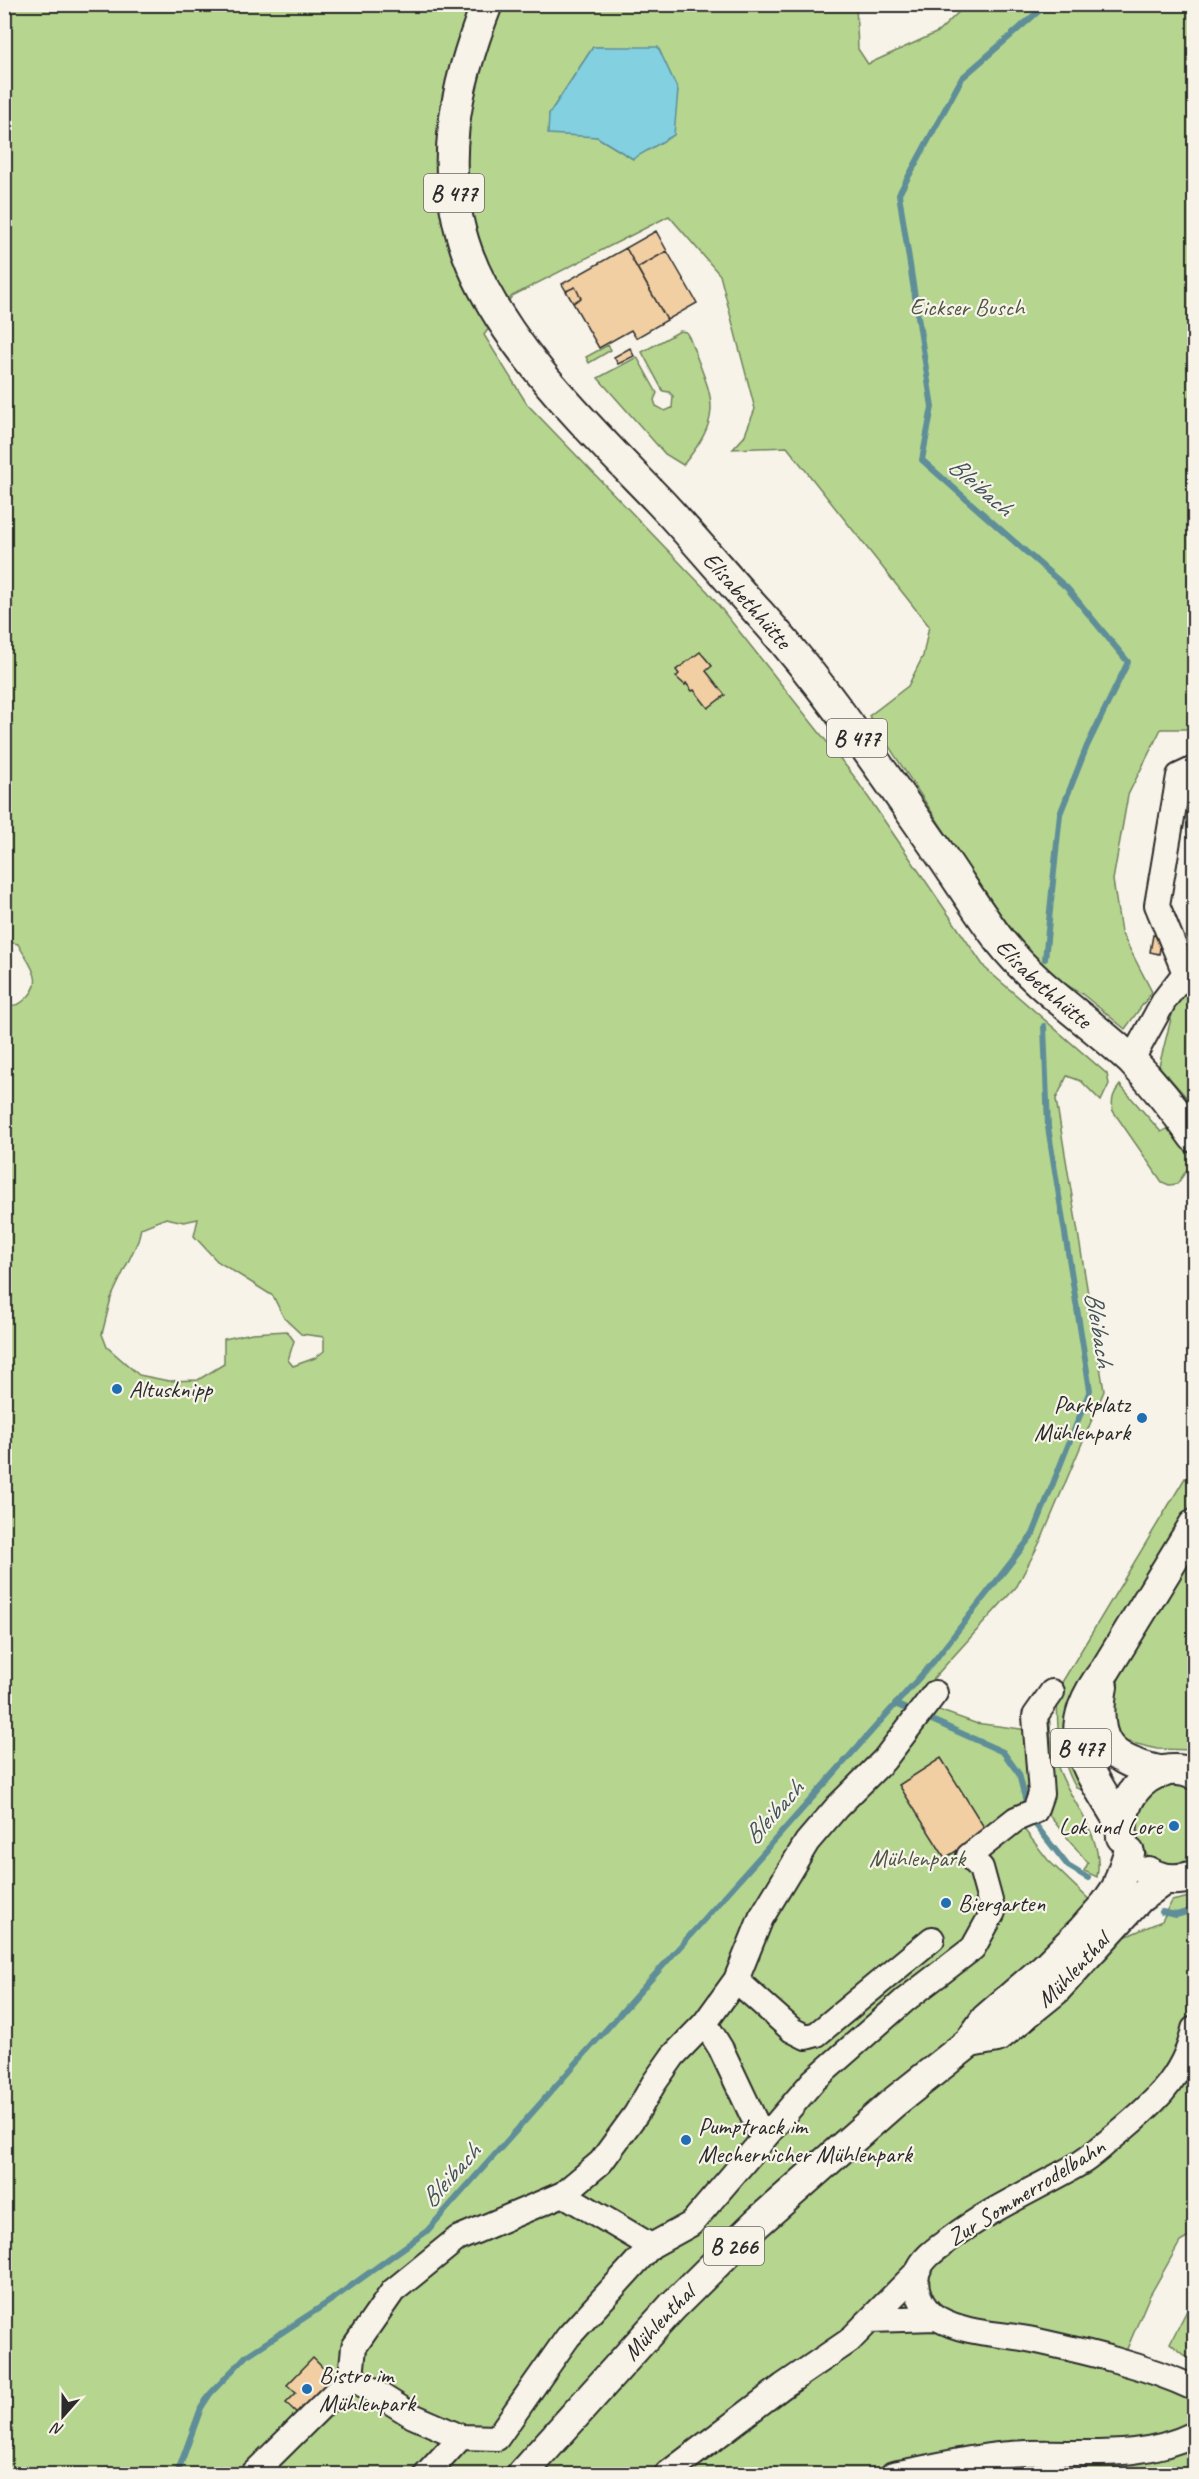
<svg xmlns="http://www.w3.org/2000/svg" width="1199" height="2479" viewBox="0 0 1199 2479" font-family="Caveat,sans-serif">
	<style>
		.green { fill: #b6d68f; stroke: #70805d; stroke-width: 1.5; fill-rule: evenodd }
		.water { fill: #82d0e0; stroke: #5f8e98; stroke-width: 1.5 }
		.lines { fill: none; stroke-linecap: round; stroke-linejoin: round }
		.stream { stroke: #5f8e98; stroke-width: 6 }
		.building { fill: #f2cfa3; stroke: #2b2b2b; stroke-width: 1.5 }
		.minor-casing { stroke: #2b2b2b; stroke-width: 28 }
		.major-casing { stroke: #2b2b2b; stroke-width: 34 }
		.minor { stroke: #f7f3e8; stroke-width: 24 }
		.major { stroke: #f7f3e8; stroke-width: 30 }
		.poi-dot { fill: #1f6fb2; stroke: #f7f3e8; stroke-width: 2 }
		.labels { text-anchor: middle; stroke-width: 4.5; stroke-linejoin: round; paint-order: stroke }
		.shield { fill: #f7f3e8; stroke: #686764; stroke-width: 1.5 }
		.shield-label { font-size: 22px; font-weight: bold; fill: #2b2b2b }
		.park-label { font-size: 24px; fill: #4e5644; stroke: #f7f3e8 }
		.street-label { font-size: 24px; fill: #2b2b2b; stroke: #f7f3e8 }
		.poi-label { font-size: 24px; fill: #2b2b2b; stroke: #f7f3e8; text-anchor: start }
		.water-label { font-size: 26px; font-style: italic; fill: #415458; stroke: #f7f3e8 }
	</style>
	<rect width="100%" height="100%" fill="#f7f3e8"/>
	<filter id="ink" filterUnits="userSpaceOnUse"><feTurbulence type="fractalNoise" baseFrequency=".0167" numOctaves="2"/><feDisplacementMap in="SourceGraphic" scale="12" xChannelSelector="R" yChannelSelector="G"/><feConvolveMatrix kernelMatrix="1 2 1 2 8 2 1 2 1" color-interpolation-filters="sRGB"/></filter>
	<g filter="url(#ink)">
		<path class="green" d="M 5,5 L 856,5 L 858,49 L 868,64 L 938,32 L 966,5 L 1194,5 L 1194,729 L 1161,729 L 1128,795 L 1113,880 L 1121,932 L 1152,992 L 1125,1029 L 1081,993 L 1056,979 L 1015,939 L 869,716 L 908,686 L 923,656 L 929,626 L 787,447 L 733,449 L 744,437 L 755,409 L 720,275 L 669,216 L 512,296 L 484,335 L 527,404 L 708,592 L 853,775 L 985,968 L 1107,1074 L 1109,1084 L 1101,1101 L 1081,1081 L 1067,1076 L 1056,1099 L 1104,1391 L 1042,1538 L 1017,1586 L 913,1701 L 975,1723 L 1028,1730 L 1031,1804 L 1013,1815 L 1048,1860 L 1127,1936 L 1162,1921 L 1172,1901 L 1194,1896 L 1194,2234 L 1180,2242 L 1149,2297 L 1124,2356 L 1194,2392 L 1194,2430 L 1177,2438 L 928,2464 L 860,2474 L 5,2474 L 4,1008 C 10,1005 18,1006 22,1002 C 49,982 29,965 18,944 L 4,941 ZM 593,47 L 619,48 L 633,159 L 597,137 L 549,114 ZM 166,1218 L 184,1222 L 198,1219 L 194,1236 L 217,1261 L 273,1296 L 284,1318 L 301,1334 L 324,1337 L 324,1351 L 315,1358 L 293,1366 L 288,1360 L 294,1341 L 287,1331 L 252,1333 L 224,1339 L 224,1364 L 198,1380 L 169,1381 L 139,1375 L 107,1347 L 102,1334 L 111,1298 L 138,1241 L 141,1228 Z
			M 680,331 L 686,332 L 690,339 C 711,397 727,412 683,465 L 665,454 L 598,378 L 637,357 L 657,393 L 654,400 L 656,406 L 665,411 L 672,408 L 673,396 L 669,392 L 663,391 L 642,352 Z
			M 608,345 L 611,350 L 589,363 L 586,357 Z
			M 1187,989 L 1194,990 L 1194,1106 L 1159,1066 L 1175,1003 Z
			M 1120,1085 L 1161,1132 L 1170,1127 L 1189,1152 L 1192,1163 L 1177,1184 L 1169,1185 L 1162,1182 L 1113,1111 C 1111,1100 1113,1094 1120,1085 Z
			M 1193,1244 L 1194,1244 L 1194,1441 L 1191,1446 L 1194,1348 Z
			M 1185,1478 L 1194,1481 L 1194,1500 L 1080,1685 L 1084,1791 L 1076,1788 C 1058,1755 1056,1727 1058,1689 Z
			M 1194,1549 L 1194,1750 L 1157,1749 L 1129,1742 L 1123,1747 L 1114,1735 L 1111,1701 L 1125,1662 Z
			M 1048,1703 C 1050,1720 1050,1738 1054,1754 C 1063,1796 1106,1832 1097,1877 L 1084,1871 L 1088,1863 L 1043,1808 L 1039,1716 Z
			M 1179,1785 L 1194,1790 L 1194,1861 C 1140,1891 1102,1793 1179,1785 Z
			M 1194,2297 L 1194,2363 L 1170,2343 Z
			M 1194,2440 L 1194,2474 L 915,2474 Z"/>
		<path class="water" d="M 593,47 L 658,47 L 678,90 L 674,135 L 633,159 L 597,137 L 548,134 L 549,114 Z"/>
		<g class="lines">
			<path class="stream" d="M 1045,959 L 1060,814 L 1087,746 L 1128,662 L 1067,588 L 922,460 L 932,407 L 899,194 L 962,78 L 1047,4
				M 895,1704 L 913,1712
				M 925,1717 L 1003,1752 L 1019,1774 L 1027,1806
				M 1031,1819 L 1068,1866 L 1088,1878
				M 1162,1912 L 1176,1915 L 1194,1910
				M 177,2474 L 201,2408 L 210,2394 L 246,2356 L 330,2301 L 427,2231 L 934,1661 L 1033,1534 L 1090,1390 L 1048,1127 L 1044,1026"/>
		</g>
		<path class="building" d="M 656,231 L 667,251 L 637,268 L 626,248 Z
			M 626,248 L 667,320 L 636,338 L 631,330 L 599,348 L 573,303 L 581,298 L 575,287 L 566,291 L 562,284 Z
			M 667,251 L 697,303 L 667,320 L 637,268 Z
			M 575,287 L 581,298 L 573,303 L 566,291 Z
			M 630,348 L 634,356 L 618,364 L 614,357 Z
			M 700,652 L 712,666 L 706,671 L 725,695 L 708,708 L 694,690 L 692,691 L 686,683 L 685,685 L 676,677 L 679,674 L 676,670 Z
			M 1153,935 L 1162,937 L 1159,954 L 1150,952 Z
			M 941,1758 L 987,1832 L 945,1858 L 899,1785 Z
			M 313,2358 L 333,2378 L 297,2413 L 286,2403 L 296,2393 L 287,2385 Z"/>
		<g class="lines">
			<g class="minor-casing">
				<path id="minor" d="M 1185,973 L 1157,905 L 1179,776 L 1194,769
					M 1131,1061 L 1165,999 L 1185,973
					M 736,1980 L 792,2030 L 806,2037 L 817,2034 L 932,1939
					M 705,2023 L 721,2049 L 763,2138
					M 1194,2029 C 1184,2079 1149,2108 1111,2139 C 1101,2147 1091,2157 1079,2164 C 1036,2189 989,2209 950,2239 C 938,2248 923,2257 918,2271 C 912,2287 922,2309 937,2318 C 967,2335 1001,2333 1033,2340 C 1087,2352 1144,2365 1194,2388
					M 563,2194 L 651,2246
					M 870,2320 L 936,2318
					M 351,2377 L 413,2416 L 461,2437
					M 253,2474 L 351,2377 L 354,2347 L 393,2291 L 457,2239 L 563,2194 L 601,2162 L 636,2114 L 654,2083 L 673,2056 L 705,2023 L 736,1980 L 761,1918 L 807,1842 L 837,1807 L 884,1760 L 935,1693
					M 427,2474 L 461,2437 L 497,2438 L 568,2337 L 651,2246 L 691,2224 L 813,2081 L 905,2000 L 973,1948 L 993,1912 L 981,1868 L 969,1856 L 1016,1819 L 1035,1811 L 1041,1794 L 1035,1716 L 1052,1692
					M 667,2474 L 783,2386 L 849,2341 L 917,2272
					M 893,2474 C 931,2468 972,2456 1010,2454 C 1074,2449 1135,2463 1194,2434"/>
			</g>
			<g class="major-casing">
				<g id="major">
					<path id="s1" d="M 487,4 C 455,85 437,168 467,252 C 501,345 592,431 660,502 C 694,538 725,576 759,613 C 826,687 883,773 941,855 C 961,884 980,915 1001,942 C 1038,989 1090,1021 1132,1061 C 1155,1085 1175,1110 1194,1137"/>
					<path d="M 1102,1686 C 1092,1744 1109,1760 1163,1772"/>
					<path d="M 1121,1824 C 1086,1764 1055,1734 1106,1669 L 1194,1525"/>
					<path d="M 1122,1837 C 1117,1796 1152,1757 1194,1774"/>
					<path d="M 1148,1872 C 1163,1881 1178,1881 1194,1876"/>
					<path id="s2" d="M 970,2042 L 997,2037 L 1055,1990 L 1139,1898 L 1165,1879"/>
					<path id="s3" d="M 522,2474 L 672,2307 L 757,2223 L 893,2103 L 970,2042 L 986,2019 L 1045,1968 L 1083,1930 L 1106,1904 L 1117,1888 L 1129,1853"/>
				</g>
			</g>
			<use href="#minor" class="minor"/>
			<use href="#major" class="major"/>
		</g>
	</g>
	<g class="poi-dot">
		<circle cx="117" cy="1389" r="6"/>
		<circle cx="1142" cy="1418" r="6"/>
		<circle cx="1174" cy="1826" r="6"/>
		<circle cx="946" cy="1903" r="6"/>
		<circle cx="686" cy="2140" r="6"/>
		<circle cx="307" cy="2389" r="6"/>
	</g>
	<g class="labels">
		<g class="shield">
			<rect x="424" y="174" width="60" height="38" rx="4.5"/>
			<rect x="827" y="719" width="60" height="38" rx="4.5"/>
			<rect x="1051" y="1729" width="60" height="38" rx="4.5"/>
			<rect x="704" y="2227" width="60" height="38" rx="4.5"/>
		</g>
		<g class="shield-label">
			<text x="454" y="201">B 477</text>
			<text x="857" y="746">B 477</text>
			<text x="1081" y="1756">B 477</text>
			<text x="734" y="2254">B 266</text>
		</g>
		<g class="park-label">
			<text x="967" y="315">Eickser Busch</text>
			<text x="917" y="1866">Mühlenpark</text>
		</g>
		<g class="street-label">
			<text dy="8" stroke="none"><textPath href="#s1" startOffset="704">Elisabethhütte</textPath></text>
			<text dy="8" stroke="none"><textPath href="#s1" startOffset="1190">Elisabethhütte</textPath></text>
			<text dy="8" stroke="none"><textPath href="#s2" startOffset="129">Mühlenthal</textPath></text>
			<text transform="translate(1026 2192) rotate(-32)" y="8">Zur Sommerrodelbahn</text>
			<text dy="8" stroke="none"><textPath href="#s3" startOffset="204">Mühlenthal</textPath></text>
		</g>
		<g class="poi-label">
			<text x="129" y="1397">Altusknipp</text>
			<text x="1130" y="1412" text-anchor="end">Parkplatz<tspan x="1130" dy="28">Mühlenpark</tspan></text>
			<text x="1162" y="1834" text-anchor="end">Lok und Lore</text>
			<text x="958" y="1911">Biergarten</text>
			<text x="698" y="2134">Pumptrack im<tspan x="698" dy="28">Mechernicher Mühlenpark</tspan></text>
			<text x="319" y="2383">Bistro im<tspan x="319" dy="28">Mühlenpark</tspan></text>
		</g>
		<g class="water-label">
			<text transform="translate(981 486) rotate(41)" y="9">Bleibach</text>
			<text transform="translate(1100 1329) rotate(81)" y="9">Bleibach</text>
			<text transform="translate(773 1812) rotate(-48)" y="9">Bleibach</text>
			<text transform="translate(450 2175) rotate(-48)" y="9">Bleibach</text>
		</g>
	</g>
	<rect width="1199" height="2479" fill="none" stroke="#f7f3e8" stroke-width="24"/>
	<rect x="12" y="12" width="1175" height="2455" fill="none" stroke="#2b2b2b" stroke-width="2" filter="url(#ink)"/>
	<g transform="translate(63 2416) rotate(201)" stroke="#f7f3e8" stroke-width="4.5" paint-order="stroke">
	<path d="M0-4.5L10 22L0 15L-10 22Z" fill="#2b2b2b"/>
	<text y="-9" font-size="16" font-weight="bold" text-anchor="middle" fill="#2b2b2b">N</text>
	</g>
</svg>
